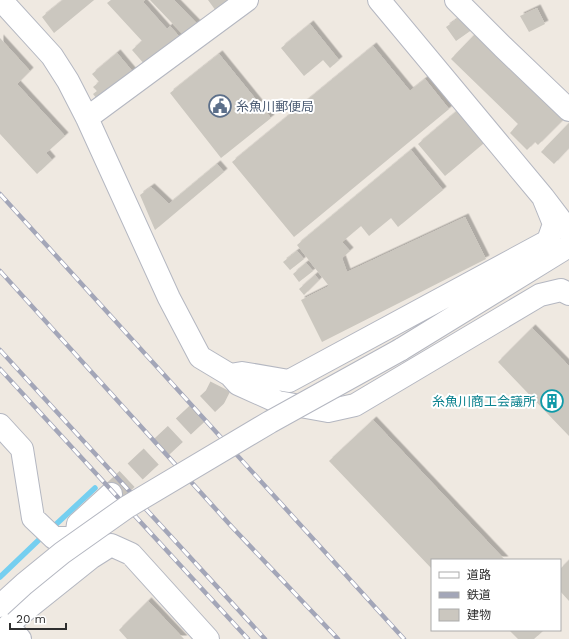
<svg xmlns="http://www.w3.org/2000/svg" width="569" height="639" viewBox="0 0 569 639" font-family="'Work Sans','Noto Sans JP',sans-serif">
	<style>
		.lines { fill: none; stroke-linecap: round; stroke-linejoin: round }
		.stream { stroke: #75cff0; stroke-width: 5.5 }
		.building { fill: #cbc7bf; filter: url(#shadow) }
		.minor-tunnel { stroke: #c8c4bd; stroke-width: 22; stroke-dasharray: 22 11; stroke-linecap: butt }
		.minor-casing { stroke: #b4b7c1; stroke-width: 24 }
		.minor { stroke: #fff; stroke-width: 22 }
		.rail-casing { stroke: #a3a6b8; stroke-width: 4.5 }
		.rail { stroke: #fff; stroke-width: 3; stroke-dasharray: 9; stroke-linecap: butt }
		.minor-bridge-casing { stroke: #b4b7c1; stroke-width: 24; stroke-linecap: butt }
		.minor-bridge { stroke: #fff; stroke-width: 22 }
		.labels { text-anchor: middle; stroke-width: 4; stroke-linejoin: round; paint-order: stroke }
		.service-label { font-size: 13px; fill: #4e5e75; stroke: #fff; text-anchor: start }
		.culture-label { font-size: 13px; fill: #0d838f; stroke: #fff; text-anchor: end }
	</style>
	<defs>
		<filter id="shadow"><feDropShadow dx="3.5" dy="-3.5" stdDeviation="0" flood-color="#0004"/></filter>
	</defs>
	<rect width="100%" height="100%" fill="#efe9e1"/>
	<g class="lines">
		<path class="stream" d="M 51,529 L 95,488
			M 0,577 L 45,534"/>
	</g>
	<path class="building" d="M 63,0 L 94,0 L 54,33 L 42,17 Z
		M 111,0 L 145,0 L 143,2 L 167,29 L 170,26 L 185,43 L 152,73 L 132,50 L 142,41 L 107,3 Z
		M 150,0 L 174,0 L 205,32 L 192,44 Z
		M 208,0 L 228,0 L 229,1 L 216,11 Z
		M 537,8 L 545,24 L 529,32 L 520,16 Z
		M 463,15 L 473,29 L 456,41 L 446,27 Z
		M 310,24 L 339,60 L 330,68 L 323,60 L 304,76 L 281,48 Z
		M 478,31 L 566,117 L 538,145 L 535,142 L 527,150 L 510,133 L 518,124 L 451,59 Z
		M 0,38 L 30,71 L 17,84 L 65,136 L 46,153 L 52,160 L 37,174 L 0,134 Z
		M 373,46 L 410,91 L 425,79 L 449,109 L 294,237 L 232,162 Z
		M 117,53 L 144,85 L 109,114 L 93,94 L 97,91 L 93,87 L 99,82 L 92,74 Z
		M 219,54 L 271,118 L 221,158 L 170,93 Z
		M 457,111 L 484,143 L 445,176 L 418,144 Z
		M 569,123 L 569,148 L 554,164 L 541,152 Z
		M 411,150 L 443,190 L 398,227 L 391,218 L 369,236 L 361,226 L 342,242 L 350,251 L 342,258 L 347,272 L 465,217 L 486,259 L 322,342 L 301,300 L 329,286 L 297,245 Z
		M 217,164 L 224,172 L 155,230 L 140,195 L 151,187 L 169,204 Z
		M 297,251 L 304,259 L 290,270 L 283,262 Z
		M 306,263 L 313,271 L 299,282 L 293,274 Z
		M 315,275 L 319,280 L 304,295 L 299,289 Z
		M 532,328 L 569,366 L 569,436 L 498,362 Z
		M 373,420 L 505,560 L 432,560 L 432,569 L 329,461 Z
		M 569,560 L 569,601 L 560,591 L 560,569 Z
		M 148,601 L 184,639 L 127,639 L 119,630 Z
		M 509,630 L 544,630 L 534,639 L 518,639 Z"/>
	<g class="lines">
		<path class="minor-tunnel" d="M 111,494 L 215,397 L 227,373"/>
		<g class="minor-casing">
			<path id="minor" d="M 1,0 L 52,56 L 68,81 L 87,118 L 169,298 L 200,357 L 230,375 L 238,384 L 278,402 L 328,411 L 355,405 L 540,295 L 561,290 L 569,294
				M 379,0 L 543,197 L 569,231
				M 456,0 L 503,47 L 569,110
				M 87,118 L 247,0
				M 400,350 L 569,246
				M 230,375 L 242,373 L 289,381 L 548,241 L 554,224 L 543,197
				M 0,425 L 22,449 L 33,518 L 54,538 L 76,538
				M 85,549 L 76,538 L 78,524 L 111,494
				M 8,626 L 20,639
				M 0,634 L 17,617 L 92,557 L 111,545 L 131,554 L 208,639"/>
		</g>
		<use href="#minor" class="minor"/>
		<g class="rail-casing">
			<path id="rail" d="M 0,194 L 404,639
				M 0,271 L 232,527 L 338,639
				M 0,350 L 265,639
				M 0,369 L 248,639"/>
		</g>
		<use href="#rail" class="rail"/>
		<g class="minor-bridge-casing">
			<path id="minor-bridge" d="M 0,606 L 24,584 L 62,553 L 127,507 L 270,422 L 400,350"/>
		</g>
		<use href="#minor-bridge" class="minor-bridge"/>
	</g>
	<defs>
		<g id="civic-ring" transform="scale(1.15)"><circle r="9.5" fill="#fff" stroke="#5c6f8a" stroke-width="1.5"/><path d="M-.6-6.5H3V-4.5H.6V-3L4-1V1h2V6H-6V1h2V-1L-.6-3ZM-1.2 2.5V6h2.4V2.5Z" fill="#5c6f8a"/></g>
		<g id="building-ring" transform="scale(1.15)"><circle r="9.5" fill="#fff" stroke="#0f9aa8" stroke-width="1.5"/><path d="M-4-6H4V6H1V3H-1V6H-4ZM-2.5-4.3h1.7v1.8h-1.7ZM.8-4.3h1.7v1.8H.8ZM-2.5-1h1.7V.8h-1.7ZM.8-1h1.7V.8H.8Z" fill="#0f9aa8"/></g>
	</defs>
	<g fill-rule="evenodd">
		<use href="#civic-ring" x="220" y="106"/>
		<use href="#building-ring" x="552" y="401"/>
	</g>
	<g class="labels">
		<g class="service-label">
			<text x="236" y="111">糸魚川郵便局</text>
		</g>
		<g class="culture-label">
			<text x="536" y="406">糸魚川商工会議所</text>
		</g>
	</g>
	<rect x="431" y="559" width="130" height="72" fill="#ffffff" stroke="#ababab"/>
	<rect x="439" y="572" width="20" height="6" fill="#ffffff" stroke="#ababab"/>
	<text x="467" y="579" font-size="12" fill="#2e2e2e">道路</text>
	<rect x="439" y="592" width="20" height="6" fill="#a3a6b8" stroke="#ababab"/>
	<text x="467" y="599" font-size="12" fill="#2e2e2e">鉄道</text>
	<rect x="439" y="609" width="20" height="12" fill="#cbc7bf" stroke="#ababab"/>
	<text x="467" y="619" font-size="12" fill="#2e2e2e">建物</text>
	<path d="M10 623v6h56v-6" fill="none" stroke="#2e2e2e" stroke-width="2"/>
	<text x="16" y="623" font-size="12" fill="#2e2e2e" stroke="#ffffff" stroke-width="3" paint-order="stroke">20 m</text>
</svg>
